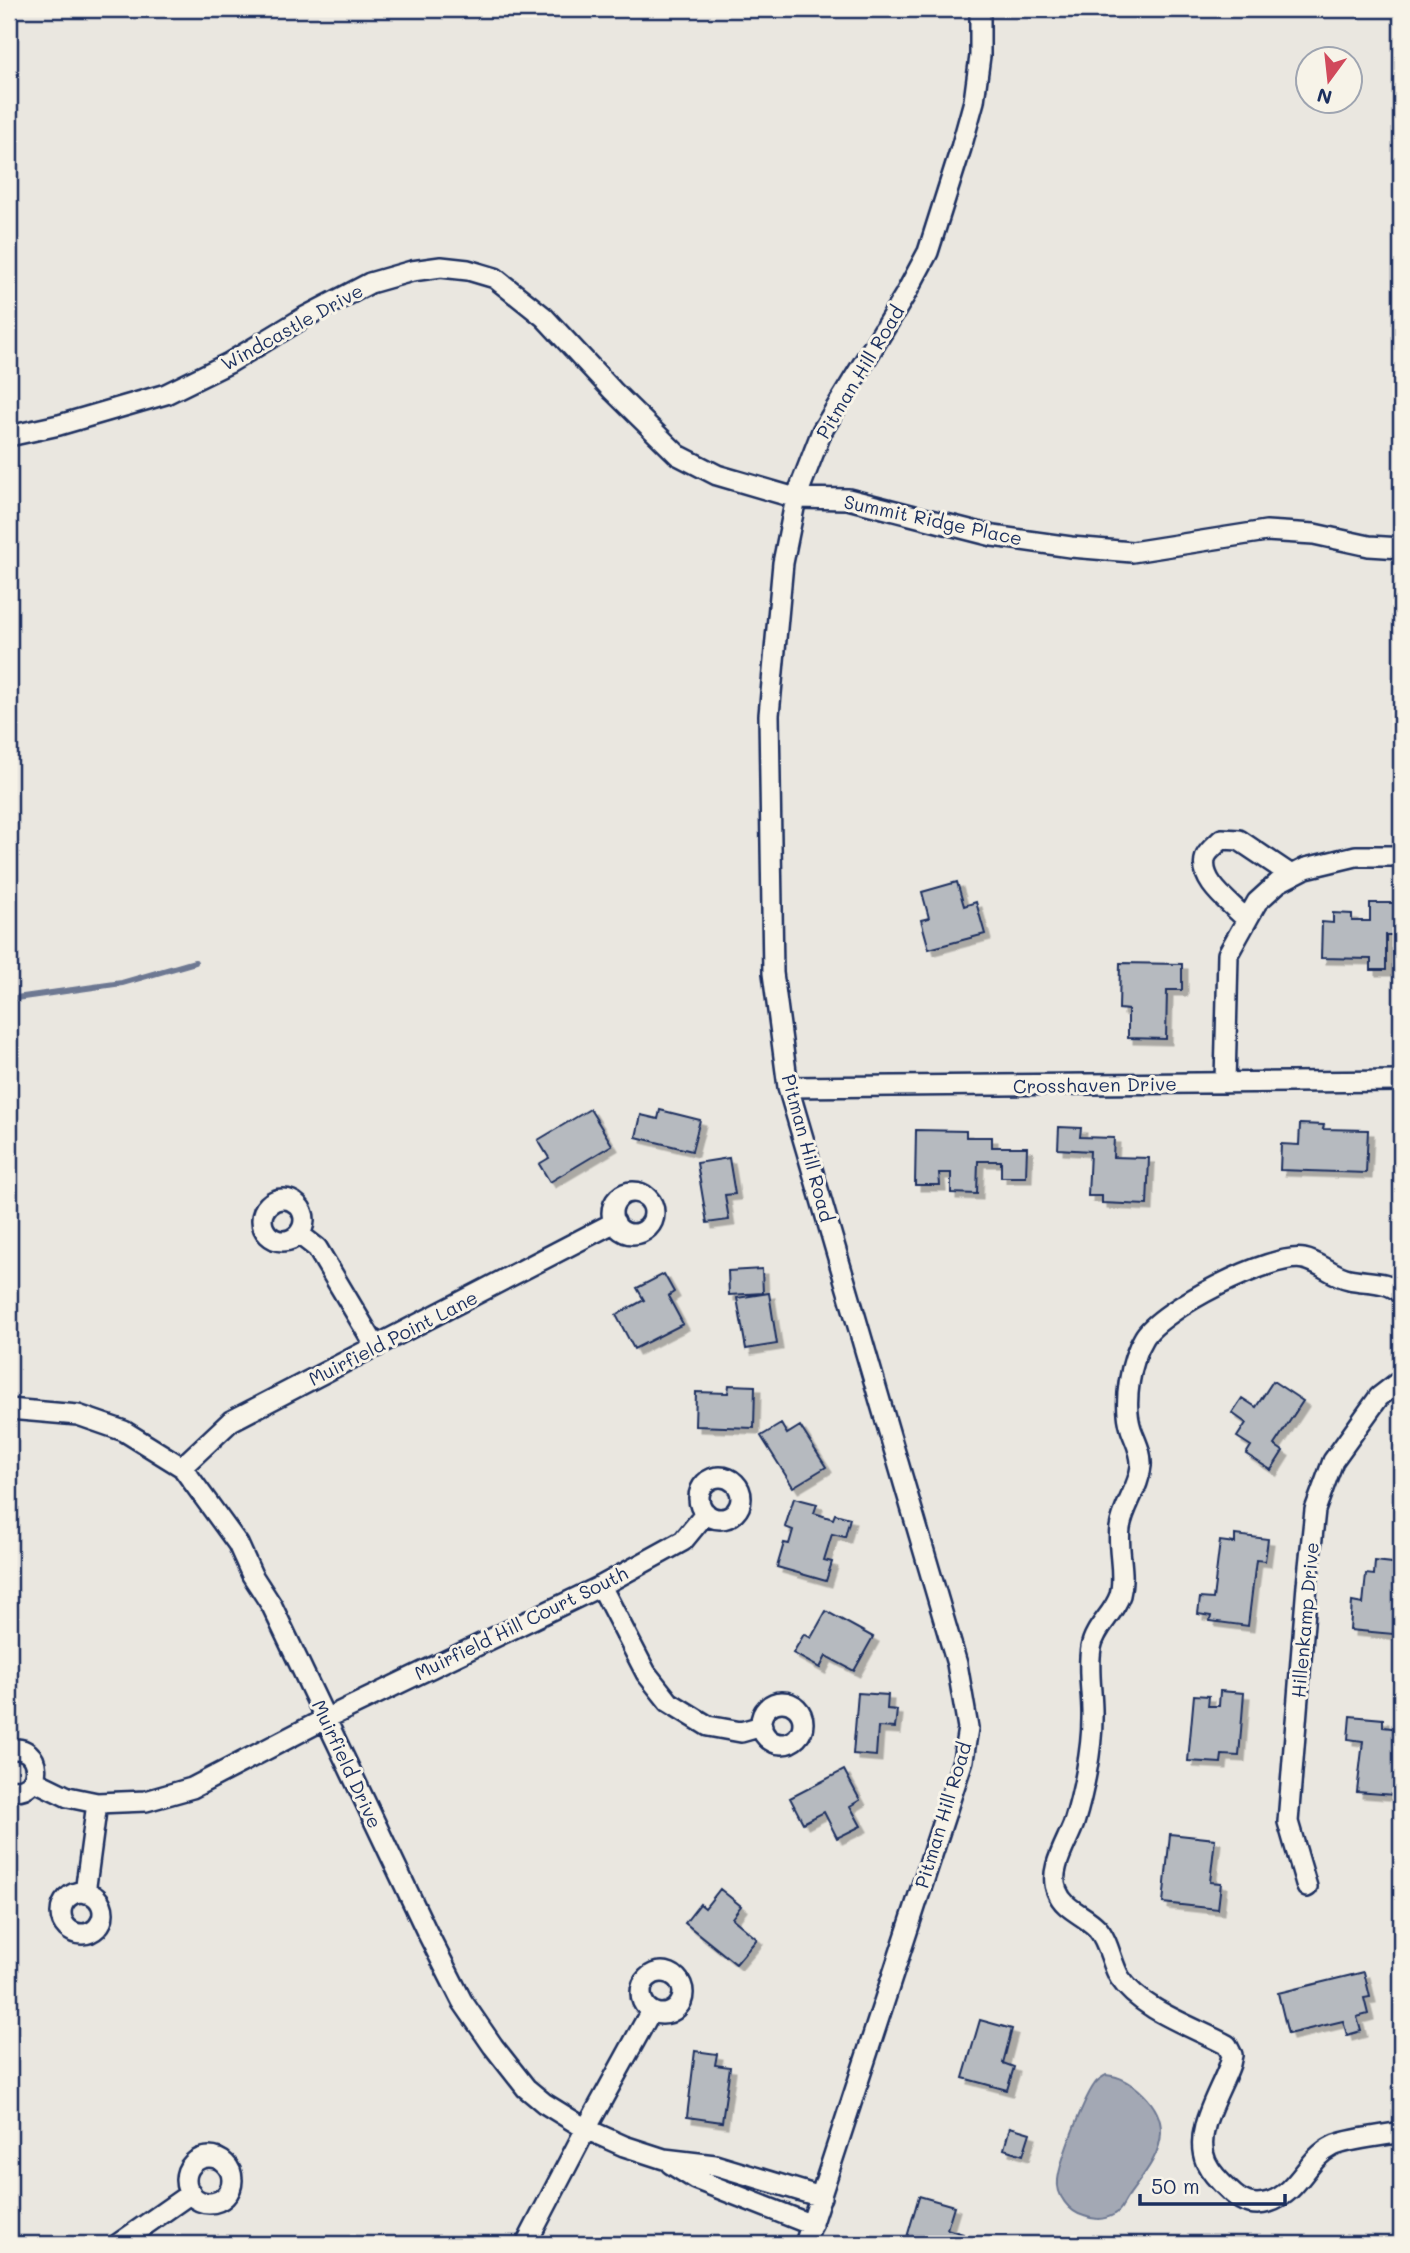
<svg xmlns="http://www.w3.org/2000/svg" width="1410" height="2253" viewBox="0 0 1410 2253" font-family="Mali,sans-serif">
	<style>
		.water { fill: #a3a8b4; stroke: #6d7892; stroke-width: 2 }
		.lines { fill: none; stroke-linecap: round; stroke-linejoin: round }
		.stream { stroke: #6d7892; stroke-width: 6 }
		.building { fill: #b6babf; stroke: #1b2f5e; stroke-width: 2; filter: url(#shadow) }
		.minor-casing { stroke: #1b2f5e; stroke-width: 24 }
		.minor { stroke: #f7f3e8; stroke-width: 19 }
		.labels { text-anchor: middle; stroke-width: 6; stroke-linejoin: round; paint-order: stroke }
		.street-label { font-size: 19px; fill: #1b2f5e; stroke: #f7f3e8 }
	</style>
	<defs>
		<filter id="shadow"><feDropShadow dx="5.5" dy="5.5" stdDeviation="0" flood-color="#0004"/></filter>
	</defs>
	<rect width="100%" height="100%" fill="#eae7e0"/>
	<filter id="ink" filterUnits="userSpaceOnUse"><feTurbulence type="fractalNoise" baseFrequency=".0143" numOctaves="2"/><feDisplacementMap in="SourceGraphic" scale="14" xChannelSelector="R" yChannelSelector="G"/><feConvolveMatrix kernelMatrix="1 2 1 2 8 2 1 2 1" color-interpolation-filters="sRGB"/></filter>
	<g filter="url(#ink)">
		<path class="water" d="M 1106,2075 C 1131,2077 1162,2105 1161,2132 C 1161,2156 1140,2179 1127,2198 C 1123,2204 1121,2211 1115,2214 C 1105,2220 1094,2220 1084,2216 C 1069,2212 1056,2195 1058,2180 C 1060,2160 1083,2101 1094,2085 C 1097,2080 1101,2078 1106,2075 Z"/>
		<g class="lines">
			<path class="stream" d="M 9,999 L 122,983 L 195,962"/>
		</g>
		<path class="building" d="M 957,882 L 964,906 L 976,902 L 985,934 L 929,949 L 921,920 L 929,918 L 922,892 Z
			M 1370,903 L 1394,903 L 1394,935 L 1386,935 L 1386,970 L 1371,970 L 1371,959 L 1321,958 L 1322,922 L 1333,923 L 1333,913 L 1352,914 L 1352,921 L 1370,921 Z
			M 1120,963 L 1182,964 L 1182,990 L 1167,990 L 1166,1039 L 1128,1038 L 1128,1010 L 1119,1009 Z
			M 590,1109 L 612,1145 L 550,1182 L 539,1164 L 549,1158 L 538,1140 Z
			M 660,1110 L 700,1120 L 692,1151 L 636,1137 L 641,1115 L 658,1119 Z
			M 1300,1124 L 1324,1125 L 1323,1129 L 1368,1130 L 1366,1173 L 1280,1170 L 1281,1144 L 1299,1145 Z
			M 1059,1127 L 1081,1128 L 1080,1137 L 1114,1138 L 1113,1157 L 1149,1158 L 1147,1205 L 1102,1203 L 1102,1196 L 1088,1196 L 1090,1151 L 1058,1149 Z
			M 916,1130 L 966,1131 L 966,1137 L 992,1137 L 992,1147 L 1027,1147 L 1026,1177 L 1001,1177 L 1001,1161 L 978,1161 L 977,1194 L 951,1193 L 951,1173 L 939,1173 L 940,1185 L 915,1185 Z
			M 729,1158 L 735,1194 L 725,1195 L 729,1220 L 707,1223 L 697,1163 Z
			M 762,1269 L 763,1293 L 729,1295 L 728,1271 Z
			M 664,1274 L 674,1292 L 668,1296 L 683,1324 L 634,1349 L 616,1315 L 644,1300 L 637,1288 Z
			M 769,1293 L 777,1344 L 746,1349 L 737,1298 Z
			M 1273,1381 L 1303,1401 L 1274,1445 L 1283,1451 L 1271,1470 L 1246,1454 L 1251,1446 L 1237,1437 L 1246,1423 L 1232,1413 L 1242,1398 L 1256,1407 Z
			M 729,1385 L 755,1386 L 754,1428 L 695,1426 L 696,1392 L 728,1393 Z
			M 781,1424 L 787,1434 L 800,1426 L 826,1467 L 793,1487 L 761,1436 Z
			M 794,1498 L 817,1504 L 814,1513 L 833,1519 L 835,1514 L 850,1518 L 845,1537 L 832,1534 L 824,1560 L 832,1562 L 826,1581 L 777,1567 L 784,1543 L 789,1544 L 793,1530 L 785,1527 Z
			M 1235,1535 L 1268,1539 L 1265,1561 L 1256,1560 L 1248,1626 L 1210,1621 L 1211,1616 L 1198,1614 L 1200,1598 L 1213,1599 L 1220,1541 L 1235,1543 Z
			M 1375,1561 L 1401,1564 L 1401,1618 L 1395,1617 L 1393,1634 L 1350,1630 L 1352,1602 L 1363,1604 L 1366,1574 L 1374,1575 Z
			M 826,1611 L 873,1637 L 854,1671 L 826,1656 L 820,1668 L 793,1653 L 804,1634 L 811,1638 Z
			M 1220,1691 L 1244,1693 L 1239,1756 L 1222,1755 L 1221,1763 L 1188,1761 L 1194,1695 L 1209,1696 L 1208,1706 L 1219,1706 Z
			M 858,1693 L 888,1695 L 887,1709 L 897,1710 L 895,1728 L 878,1727 L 876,1756 L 853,1754 Z
			M 1350,1716 L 1383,1719 L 1383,1727 L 1401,1729 L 1401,1771 L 1396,1771 L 1394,1795 L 1357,1792 L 1363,1741 L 1348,1739 Z
			M 844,1770 L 860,1800 L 850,1806 L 861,1826 L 837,1838 L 824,1812 L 803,1823 L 790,1798 Z
			M 1170,1834 L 1215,1839 L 1210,1882 L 1221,1883 L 1218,1909 L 1163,1903 Z
			M 720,1889 L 741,1906 L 732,1918 L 757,1939 L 736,1964 L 685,1923 L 700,1904 L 705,1908 Z
			M 1364,1972 L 1370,1997 L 1364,1998 L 1368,2014 L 1357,2017 L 1361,2031 L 1347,2035 L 1343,2021 L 1288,2034 L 1278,1993 Z
			M 980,2020 L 1012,2029 L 1003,2063 L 1014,2067 L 1007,2090 L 963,2078 Z
			M 695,2051 L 717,2054 L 715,2065 L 730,2067 L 722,2122 L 687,2117 Z
			M 1010,2127 L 1030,2133 L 1023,2155 L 1004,2149 Z
			M 919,2196 L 954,2206 L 947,2229 L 963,2234 L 960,2244 L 905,2244 Z"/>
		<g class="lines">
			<g class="minor-casing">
				<path id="minor" d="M 9,436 L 59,425 L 166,394 L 229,363 L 305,317 L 370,283 L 412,271 L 441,267 L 468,270 L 495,278 L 544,317 L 613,391 L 678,455 L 717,475 L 796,498 L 848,499 L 993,536 L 1071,547 L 1132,552 L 1266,531 L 1314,534 L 1369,546 L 1401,548
					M 1247,920 C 1231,903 1197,881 1206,856 C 1209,850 1217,844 1222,839 L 1239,840 L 1291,875
					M 1225,1083 L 1228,954 L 1257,902 L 1279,882 L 1306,868 L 1356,856 L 1401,856
					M 788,1087 L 1401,1081
					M612 1213a21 21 0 1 1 42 0a21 21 0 1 1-42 0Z
					M262 1220a21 21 0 1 1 42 0a21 21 0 1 1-42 0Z
					M 299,1234 L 317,1248 L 376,1347
					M 1401,1293 C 1387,1280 1367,1283 1349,1279 C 1333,1276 1320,1262 1304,1259 C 1272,1252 1160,1310 1144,1338 C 1130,1361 1123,1403 1131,1429 C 1135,1441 1142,1452 1141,1466 C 1139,1488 1123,1506 1120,1528 C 1117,1550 1126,1573 1120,1595 C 1114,1614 1094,1628 1091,1648 C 1087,1671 1093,1696 1092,1719 C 1092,1750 1083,1794 1074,1823 C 1067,1843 1048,1870 1057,1891 C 1064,1910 1084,1914 1097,1928 C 1109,1941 1111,1963 1120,1978 C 1141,2010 1194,2027 1227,2045 L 1232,2055 L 1230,2064 C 1220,2093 1193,2131 1206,2162 C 1211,2173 1221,2183 1230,2191 C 1241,2202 1253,2207 1269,2202 C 1300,2192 1306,2159 1333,2146 C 1347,2139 1383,2136 1401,2132
					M 9,1409 L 78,1415 L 124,1431 L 182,1467 L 238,1544 L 252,1575 L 272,1606 L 426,1930 L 462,2001 L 493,2046 L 526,2088 L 544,2103 L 586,2129 L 624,2146 L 664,2159 L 715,2165 L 821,2197
					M 182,1467 L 231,1421 L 615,1222
					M699 1498a21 21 0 1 1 42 0a21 21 0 1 1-42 0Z
					M 601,1586 L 646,1673 L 669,1702 L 708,1726 L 741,1732 L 762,1726
					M761 1723a21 21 0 1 1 42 0a21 21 0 1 1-42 0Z
					M 9,1750 C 43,1741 46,1797 9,1789
					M 33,1780 L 68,1797 L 97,1803 L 146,1801 L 192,1788 L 325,1719 L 601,1586 L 683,1541 L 706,1513
					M 1307,1887 L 1288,1822 L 1307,1585 L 1315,1510 L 1333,1461 L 1379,1397 L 1401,1380
					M61 1913a21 21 0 1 1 42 0a21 21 0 1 1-42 0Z
					M 85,1893 L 97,1803
					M641 1993a21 21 0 1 1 42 0a21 21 0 1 1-42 0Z
					M186 2180a23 23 0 1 1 46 0a23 23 0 1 1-46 0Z
					M 671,2164 L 695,2179 L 812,2225
					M 118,2244 L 191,2193
					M 526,2244 L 586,2129 L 651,2011
					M 805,2244 L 963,1760 L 968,1728 L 957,1664 L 788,1087 L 773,973 L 769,715 L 783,563 L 796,498 L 822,431 L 905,295 L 928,252 L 961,148 L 974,101 L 980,56 L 980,9"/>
			</g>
			<use href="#minor" class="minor"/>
		</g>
	</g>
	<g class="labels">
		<g class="street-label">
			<text transform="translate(292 327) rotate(-29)" y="7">Windcastle Drive</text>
			<text transform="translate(860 372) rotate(-59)" y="7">Pitman Hill Road</text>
			<text transform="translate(933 520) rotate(12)" y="7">Summit Ridge Place</text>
			<text transform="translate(1095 1085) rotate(-1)" y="7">Crosshaven Drive</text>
			<text transform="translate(808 1148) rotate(75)" y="7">Pitman Hill Road</text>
			<text transform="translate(393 1338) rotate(-27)" y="7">Muirfield Point Lane</text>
			<text transform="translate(1305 1620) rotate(-85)" y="7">Hillenkamp Drive</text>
			<text transform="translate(521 1623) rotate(-26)" y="7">Muirfield Hill Court South</text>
			<text transform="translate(347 1764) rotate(65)" y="7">Muirfield Drive</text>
			<text transform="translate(943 1815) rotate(-73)" y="7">Pitman Hill Road</text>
		</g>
	</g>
	<rect width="1410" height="2253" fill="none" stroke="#f7f3e8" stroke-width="35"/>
	<rect x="18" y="18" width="1375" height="2218" fill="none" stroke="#1b2f5e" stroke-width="2.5" filter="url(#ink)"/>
	<g transform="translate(1329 80) rotate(195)"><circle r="33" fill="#f7f3e8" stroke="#9fa5b1" stroke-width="2"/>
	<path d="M0-5L12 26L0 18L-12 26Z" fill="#d1495b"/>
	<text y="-10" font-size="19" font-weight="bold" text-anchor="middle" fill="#1b2f5e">N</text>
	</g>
	<path d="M1140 2194v10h145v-10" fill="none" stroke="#1b2f5e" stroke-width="3.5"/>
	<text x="1151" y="2194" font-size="21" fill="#1b2f5e" stroke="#f7f3e8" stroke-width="5" paint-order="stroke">50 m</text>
</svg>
